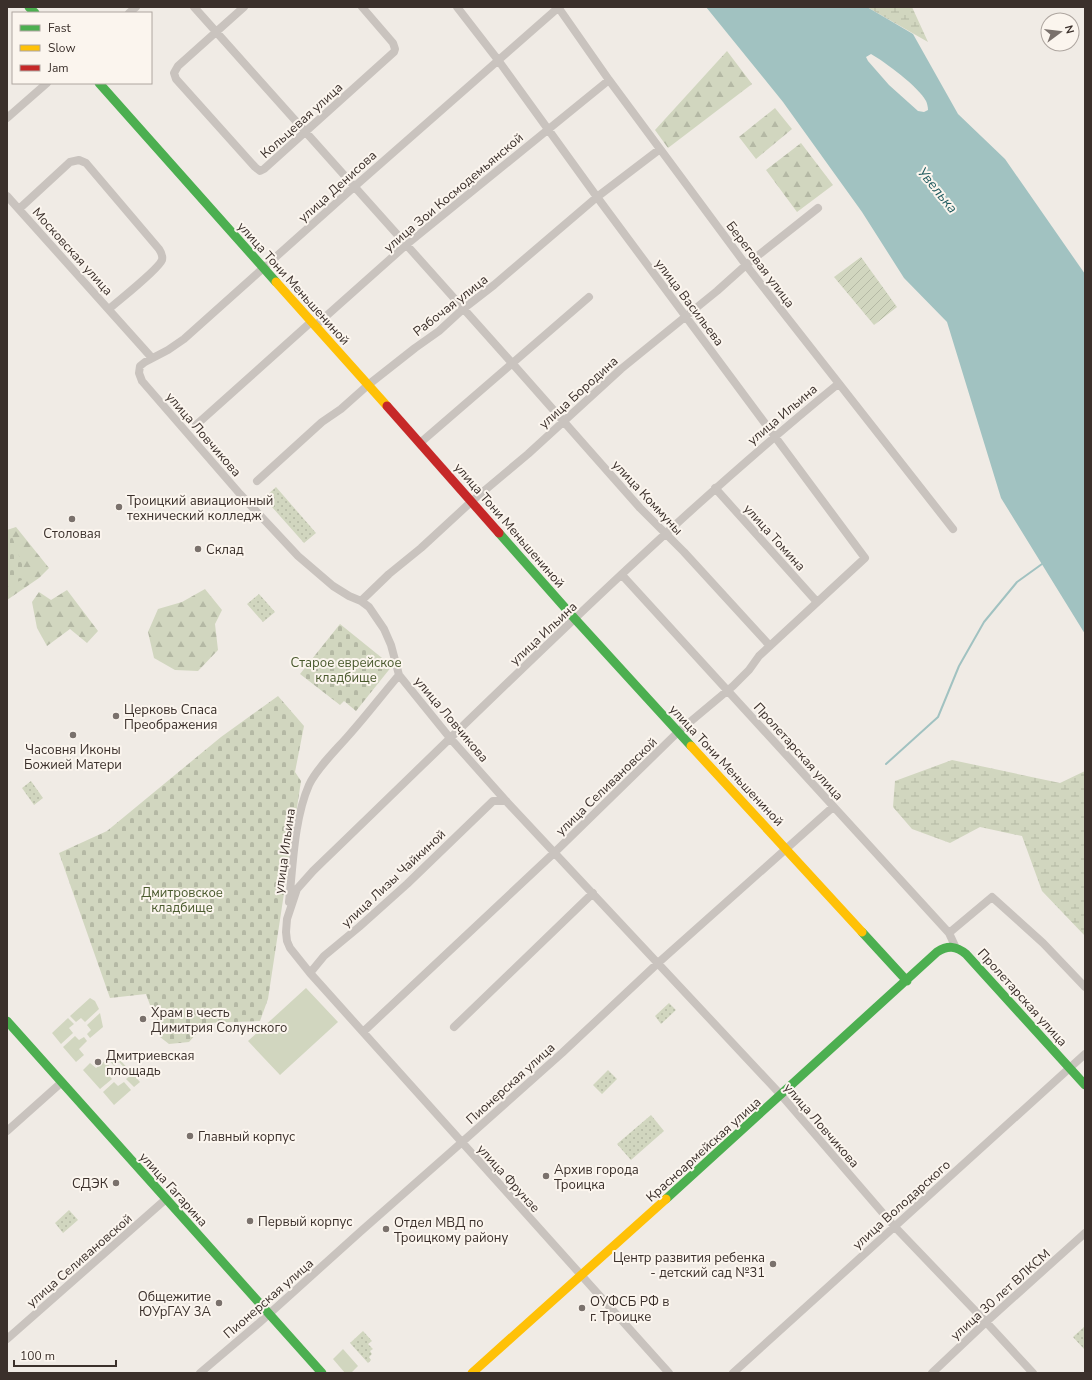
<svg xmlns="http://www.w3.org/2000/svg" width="1092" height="1380" viewBox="0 0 1092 1380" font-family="'Nunito Sans',sans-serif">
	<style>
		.grass { fill: #d1d6bf }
		.forest { fill: url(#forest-firs) }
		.wetland { fill: url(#wetland-marsh) }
		.cemetery { fill: url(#cemetery-stones) }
		.park { fill: url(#park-dots) }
		.garden { fill: url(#garden-furrows) }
		.water { fill: #a1c2c1; fill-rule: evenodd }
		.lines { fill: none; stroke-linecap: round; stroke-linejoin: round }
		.stream { stroke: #a1c2c1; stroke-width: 2 }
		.street { stroke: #c9c3be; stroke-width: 8 }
		.fast { stroke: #4caf50; stroke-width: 9 }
		.slow { stroke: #ffc107; stroke-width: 9 }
		.jam { stroke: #c62828; stroke-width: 9 }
		.poi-dot { fill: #7a716c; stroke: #fbf5ee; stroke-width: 1.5 }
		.labels { text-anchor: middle; stroke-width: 4; stroke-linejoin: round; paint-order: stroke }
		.street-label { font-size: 13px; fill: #3b302b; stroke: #fbf5ee }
		.poi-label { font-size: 13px; fill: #3b302b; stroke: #fbf5ee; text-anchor: start }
		.park-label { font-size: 13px; fill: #4a5a2e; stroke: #fbf5ee }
		.water-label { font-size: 14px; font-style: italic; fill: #1f5a5e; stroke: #fbf5ee }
	</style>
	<defs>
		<pattern id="forest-firs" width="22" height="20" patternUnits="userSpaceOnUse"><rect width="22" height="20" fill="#d1d6bf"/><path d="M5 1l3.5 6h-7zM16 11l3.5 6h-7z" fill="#b4b8a4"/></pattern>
		<pattern id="wetland-marsh" width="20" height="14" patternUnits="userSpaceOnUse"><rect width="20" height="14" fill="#d1d6bf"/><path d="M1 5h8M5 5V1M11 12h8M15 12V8" fill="none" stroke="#b4b8a4"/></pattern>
		<pattern id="cemetery-stones" width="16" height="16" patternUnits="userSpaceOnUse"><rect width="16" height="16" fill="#d1d6bf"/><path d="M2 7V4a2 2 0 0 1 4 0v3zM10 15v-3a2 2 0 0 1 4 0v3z" fill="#b4b8a4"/></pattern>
		<pattern id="park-dots" width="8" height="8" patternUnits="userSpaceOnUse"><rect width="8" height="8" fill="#d1d6bf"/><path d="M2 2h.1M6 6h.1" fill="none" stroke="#b4b8a4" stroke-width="1.8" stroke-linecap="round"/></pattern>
		<pattern id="garden-furrows" width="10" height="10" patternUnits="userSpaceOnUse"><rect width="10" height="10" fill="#d1d6bf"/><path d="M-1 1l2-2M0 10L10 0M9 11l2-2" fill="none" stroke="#b4b8a4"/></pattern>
	</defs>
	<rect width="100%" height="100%" fill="#f0ebe5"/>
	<path class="grass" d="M 306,988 L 338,1022 L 280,1075 L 248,1041 Z
		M 90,998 L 95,1001 L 99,1009 L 85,1022 L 81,1018 L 76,1022 L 70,1016 Z
		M 100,1013 L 103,1027 L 90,1038 L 87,1034 L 91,1030 L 87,1025 Z
		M 68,1018 L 74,1024 L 69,1028 L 73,1033 L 61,1044 L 52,1033 Z
		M 75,1036 L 79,1040 L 84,1037 L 87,1041 L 79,1049 L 84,1055 L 76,1062 L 63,1047 Z
		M 115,1050 L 121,1061 L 140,1082 L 134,1087 L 126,1079 L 131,1075 L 119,1062 L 114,1066 L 107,1058 Z
		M 105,1061 L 112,1069 L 107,1073 L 112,1079 L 100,1089 L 83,1070 L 90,1063 L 96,1068 Z
		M 114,1082 L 118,1086 L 124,1082 L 131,1090 L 114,1105 L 103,1092 Z
		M 343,1349 L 358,1366 L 351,1373 L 345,1373 L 333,1359 Z"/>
	<path class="forest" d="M 727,51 L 752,84 L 668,148 L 655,130 Z
		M 775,108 L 792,129 L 756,159 L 739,137 Z
		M 801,143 L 833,185 L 797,212 L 766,170 Z
		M 16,527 L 49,568 L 39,578 L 7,600 L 7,530 Z
		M 205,589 L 222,610 L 215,624 L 218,650 L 198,671 L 175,670 L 154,658 L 148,632 L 158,609 L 182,602 Z
		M 67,590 L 98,631 L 87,643 L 70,629 L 47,646 L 37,628 L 32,602 L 39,592 L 51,600 Z"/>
	<path class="wetland" d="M 867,7 L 912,7 L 928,42 Z
		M 952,760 L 1060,783 L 1085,771 L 1085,936 L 1042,891 L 1022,836 L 980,827 L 950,843 L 912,829 L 893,807 L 895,781 Z"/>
	<path class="cemetery" d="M 10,531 L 27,578 L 7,586 L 7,532 Z
		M 340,624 L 392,666 L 356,711 L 344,701 L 340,705 L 300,674 Z
		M 278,696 L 304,726 L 295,772 L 301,781 L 268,999 L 260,1021 L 206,1023 L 189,1042 L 169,1044 L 160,1037 L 156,1013 L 150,1005 L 146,994 L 110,998 L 59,853 L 107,831 L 221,737 Z"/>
	<path class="park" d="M 276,487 L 316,533 L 304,543 L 264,498 Z
		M 259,594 L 275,612 L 263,622 L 247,604 Z
		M 31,781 L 43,798 L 34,805 L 22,788 Z
		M 669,1003 L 676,1010 L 661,1024 L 655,1016 Z
		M 608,1070 L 617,1079 L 602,1094 L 593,1085 Z
		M 651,1115 L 664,1131 L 631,1160 L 617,1144 Z
		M 69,1210 L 78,1220 L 63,1233 L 55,1223 Z
		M 1085,1326 L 1085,1348 L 1084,1349 L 1073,1337 Z
		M 363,1331 L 372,1341 L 368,1344 L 373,1349 L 370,1351 L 372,1354 L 369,1357 L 371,1360 L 368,1363 L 350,1343 Z"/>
	<path class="garden" d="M 861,257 L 897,307 L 874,325 L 834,277 Z"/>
	<path class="water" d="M 706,7 L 867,7 L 913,34 L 958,114 L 1005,159 L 1085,274 L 1085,634 L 1001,498 L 947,322 L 904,278 L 862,212 L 783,102 ZM 871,54 C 885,62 919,87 926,101 C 927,103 928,107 928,110 L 924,112 L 918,111 L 889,85 L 868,61 L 866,57 Z"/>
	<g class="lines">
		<path class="stream" d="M 886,764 L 938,717 L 959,666 L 984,622 L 1017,582 L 1042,564"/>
		<path class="street" d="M 194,7 L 512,363 L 640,508 L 684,552 L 770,646
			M 244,7 L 178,66 L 174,73 L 176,79 L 255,167 L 260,171 L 264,169 L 394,52 L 395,49 L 393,43 L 362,7
			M 558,7 L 609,80 L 746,265 L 953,529
			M 559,7 L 354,187 L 184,339 L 168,350 L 145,362 L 140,366 L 139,373 L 142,381 L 240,494 L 298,556 L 333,586 L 349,596 L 361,601 L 369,607 L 384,629 L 391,645 L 399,675 L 450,738 L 506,801 L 781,1095 L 894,1226 L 986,1322 L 1033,1373
			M 129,13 L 136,7
			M 7,118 L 47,83
			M 7,196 L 152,358
			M 19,209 L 70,162 L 79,160 L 86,163 L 159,249 C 161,252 163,256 162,260 C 158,270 119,300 109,309
			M 315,326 L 406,245 L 609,80
			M 196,425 L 311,322
			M 420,443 L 589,297
			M 257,481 L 322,422 L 341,409 L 368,385 L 415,348 L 439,331 L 463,309 L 494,285 L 597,197 L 660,149
			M 715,488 L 817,602
			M 622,575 L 949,933 L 955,946
			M 361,601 L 389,574 L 421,548 L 472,501 L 528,454 L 621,369 L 717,291 L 746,265 L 818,208
			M 289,902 C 293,865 294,819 309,785 C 316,769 337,749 349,735 C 366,716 382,695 399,675
			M 949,933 L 992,897 L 1043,943 L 1085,987
			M 310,973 L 324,956 L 359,927 L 407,884 L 493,801 L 506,801
			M 454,1027 L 593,893
			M 363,1032 L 555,852 L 678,732 L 733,686 L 749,670 L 759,656 L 865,558 L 597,197 L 498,60 L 457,7
			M 7,1131 L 62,1082
			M 7,1339 L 166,1199
			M 200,1373 L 259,1323 L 360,1232 L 461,1143 L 562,1053 L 658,963 L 833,807
			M 669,1373 L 310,973 L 290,948 L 287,941 L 286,932 L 287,919 L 297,889 L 313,871 C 485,706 653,535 838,384
			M 733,1373 L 1085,1054
			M 932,1373 L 986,1322 L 1085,1233"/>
		<path class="fast" d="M 29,7 L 35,13
			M 99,83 L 276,282
			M 499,533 L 575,619 L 691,746
			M 862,932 L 907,981
			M 7,1021 L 322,1373
			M 666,1199 L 937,952 C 948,945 956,946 966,954 L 1085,1085"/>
		<path class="slow" d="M 276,282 L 387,406
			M 691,746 L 862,932
			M 472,1373 L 666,1199"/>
		<path class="jam" d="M 387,406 L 499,533"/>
	</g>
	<g class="poi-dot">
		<circle cx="119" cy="507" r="4"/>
		<circle cx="72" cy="519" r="4"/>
		<circle cx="198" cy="549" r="4"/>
		<circle cx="116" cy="716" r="4"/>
		<circle cx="73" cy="735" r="4"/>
		<circle cx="143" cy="1019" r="4"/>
		<circle cx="98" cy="1062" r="4"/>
		<circle cx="190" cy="1136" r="4"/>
		<circle cx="546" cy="1176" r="4"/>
		<circle cx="116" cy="1183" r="4"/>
		<circle cx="250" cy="1221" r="4"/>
		<circle cx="386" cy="1229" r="4"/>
		<circle cx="773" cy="1264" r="4"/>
		<circle cx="219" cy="1303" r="4"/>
		<circle cx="582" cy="1308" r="4"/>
	</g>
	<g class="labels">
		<g class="street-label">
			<text transform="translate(301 120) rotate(-42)" y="5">Кольцевая улица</text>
			<text transform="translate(337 186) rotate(-42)" y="5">улица Денисова</text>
			<text transform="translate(453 192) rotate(-40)" y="5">улица Зои Космодемьянской</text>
			<text transform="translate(73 251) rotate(48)" y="5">Московская улица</text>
			<text transform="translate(761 264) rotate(53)" y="5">Береговая улица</text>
			<text transform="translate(294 283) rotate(48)" y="5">улица Тони Меньшениной</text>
			<text transform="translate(690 302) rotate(53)" y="5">улица Васильева</text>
			<text transform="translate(450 305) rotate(-38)" y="5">Рабочая улица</text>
			<text transform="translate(578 392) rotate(-42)" y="5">улица Бородина</text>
			<text transform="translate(782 414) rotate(-40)" y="5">улица Ильина</text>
			<text transform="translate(204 434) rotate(49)" y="5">улица Ловчикова</text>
			<text transform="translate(648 497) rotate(47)" y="5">улица Коммуны</text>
			<text transform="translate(510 525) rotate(49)" y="5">улица Тони Меньшениной</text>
			<text transform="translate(775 537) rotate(48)" y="5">улица Томина</text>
			<text transform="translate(543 633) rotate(-43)" y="5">улица Ильина</text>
			<text transform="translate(452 719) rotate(50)" y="5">улица Ловчикова</text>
			<text transform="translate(799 751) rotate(48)" y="5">Пролетарская улица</text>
			<text transform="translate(727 765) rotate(47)" y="5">улица Тони Меньшениной</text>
			<text transform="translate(606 786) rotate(-44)" y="5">улица Селивановской</text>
			<text transform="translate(284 851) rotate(-82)" y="5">улица Ильина</text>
			<text transform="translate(393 878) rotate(-43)" y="5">улица Лизы Чайкиной</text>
			<text transform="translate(1023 997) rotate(48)" y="5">Пролетарская улица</text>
			<text transform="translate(510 1083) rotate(-42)" y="5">Пионерская улица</text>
			<text transform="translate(822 1125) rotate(49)" y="5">улица Ловчикова</text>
			<text transform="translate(703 1149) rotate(-42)" y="5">Красноармейская улица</text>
			<text transform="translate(509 1178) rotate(48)" y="5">улица Фрунзе</text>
			<text transform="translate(174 1189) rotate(48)" y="5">улица Гагарина</text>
			<text transform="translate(901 1204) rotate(-42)" y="5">улица Володарского</text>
			<text transform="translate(79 1260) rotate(-41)" y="5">улица Селивановской</text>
			<text transform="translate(1000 1294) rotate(-42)" y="5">улица 30 лет ВЛКСМ</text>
			<text transform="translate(268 1298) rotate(-41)" y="5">Пионерская улица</text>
		</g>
		<g class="poi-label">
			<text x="127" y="505">Троицкий авиационный<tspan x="127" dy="15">технический колледж</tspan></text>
			<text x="72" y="538" text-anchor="middle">Столовая</text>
			<text x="206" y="554">Склад</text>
			<text x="124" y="714">Церковь Спаса<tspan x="124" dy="15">Преображения</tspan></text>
			<text x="73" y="754" text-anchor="middle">Часовня Иконы<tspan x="73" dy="15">Божией Матери</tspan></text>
			<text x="151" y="1017">Храм в честь<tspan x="151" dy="15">Димитрия Солунского</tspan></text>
			<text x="106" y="1060">Дмитриевская<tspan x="106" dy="15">площадь</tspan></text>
			<text x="198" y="1141">Главный корпус</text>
			<text x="554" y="1174">Архив города<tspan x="554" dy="15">Троицка</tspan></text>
			<text x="108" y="1188" text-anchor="end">СДЭК</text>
			<text x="258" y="1226">Первый корпус</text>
			<text x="394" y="1227">Отдел МВД по<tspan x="394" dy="15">Троицкому району</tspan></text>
			<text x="765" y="1262" text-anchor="end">Центр развития ребенка<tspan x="765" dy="15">- детский сад №31</tspan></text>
			<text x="211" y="1301" text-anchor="end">Общежитие<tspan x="211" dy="15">ЮУрГАУ 3А</tspan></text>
			<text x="590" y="1306">ОУФСБ РФ в<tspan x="590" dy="15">г. Троицке</tspan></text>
		</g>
		<g class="park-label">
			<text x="346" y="667">Старое еврейское<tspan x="346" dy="15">кладбище</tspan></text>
			<text x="182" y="897">Дмитровское<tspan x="182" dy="15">кладбище</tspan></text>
		</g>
		<g class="water-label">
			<text transform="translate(938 190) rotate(51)" y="5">Увелька</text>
		</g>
	</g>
	<rect width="1092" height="1380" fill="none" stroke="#3b302b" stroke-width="16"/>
	<rect x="12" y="12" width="140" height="72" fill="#fbf5ee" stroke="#aea6a0"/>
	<rect x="20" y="25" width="20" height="6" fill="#4caf50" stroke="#aea6a0"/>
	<text x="48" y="32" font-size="12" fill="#3b302b">Fast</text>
	<rect x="20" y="45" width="20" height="6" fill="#ffc107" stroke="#aea6a0"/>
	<text x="48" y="52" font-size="12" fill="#3b302b">Slow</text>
	<rect x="20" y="65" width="20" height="6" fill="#c62828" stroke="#aea6a0"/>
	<text x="48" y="72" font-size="12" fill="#3b302b">Jam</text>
	<g transform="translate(1060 32) rotate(75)"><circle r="19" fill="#fbf5ee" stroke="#aea6a0"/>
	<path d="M0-3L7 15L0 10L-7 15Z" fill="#7a716c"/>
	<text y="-6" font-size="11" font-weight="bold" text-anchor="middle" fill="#3b302b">N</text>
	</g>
	<path d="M14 1360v6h102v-6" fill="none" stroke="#3b302b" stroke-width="2"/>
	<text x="20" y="1360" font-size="12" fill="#3b302b" stroke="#fbf5ee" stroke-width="3" paint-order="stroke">100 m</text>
</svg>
